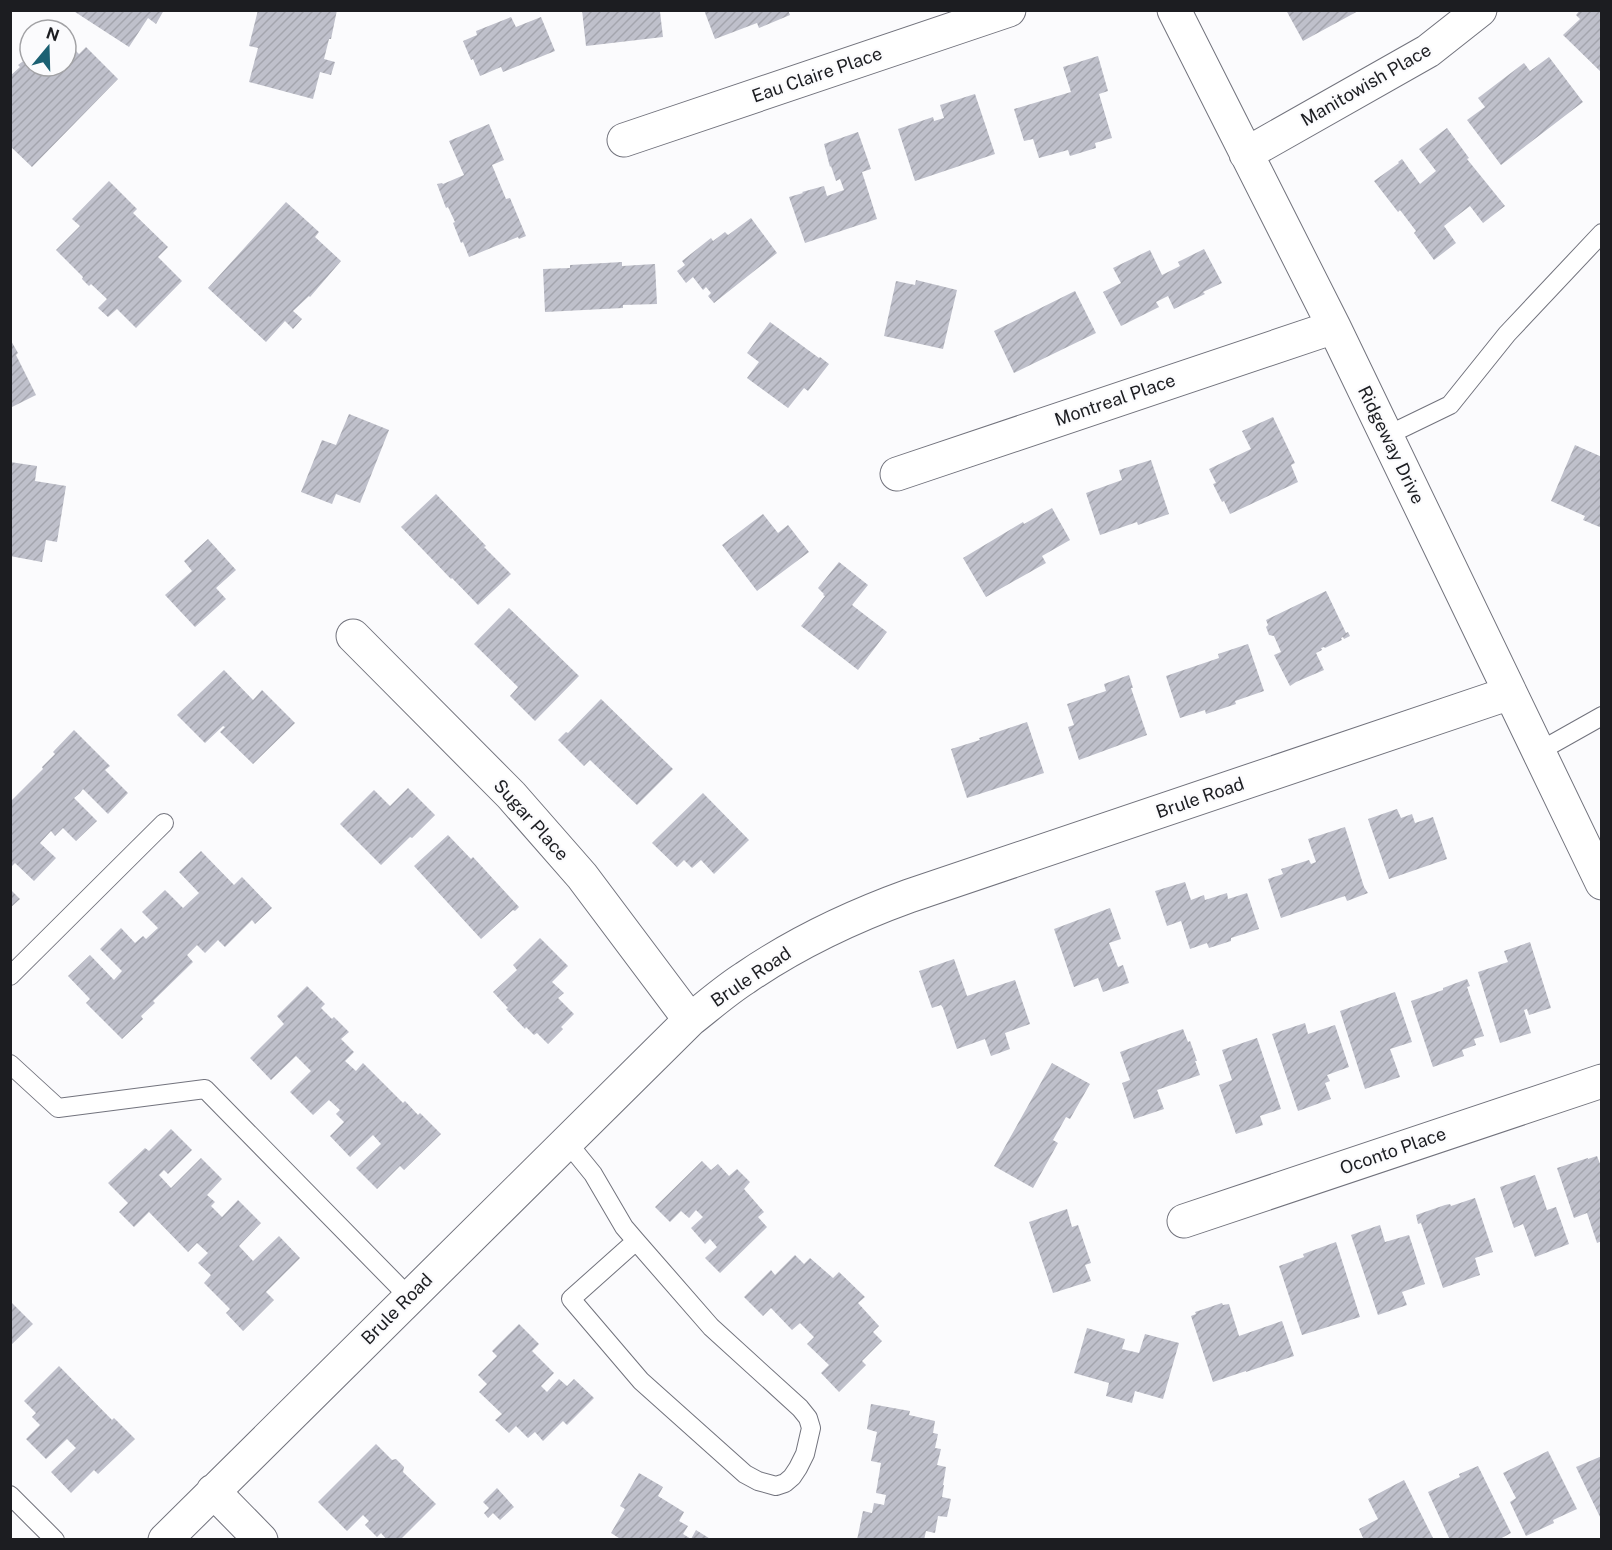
<svg xmlns="http://www.w3.org/2000/svg" width="1612" height="1550" viewBox="0 0 1612 1550" font-family="'Public Sans',sans-serif">
	<style>
		.building { fill: url(#building-hatch) }
		.lines { fill: none; stroke-linecap: round; stroke-linejoin: round }
		.service-casing { stroke: #72737d; stroke-width: 20 }
		.minor-casing { stroke: #72737d; stroke-width: 35 }
		.service { stroke: #fff; stroke-width: 18 }
		.minor { stroke: #fff; stroke-width: 33 }
		.labels { text-anchor: middle; stroke-width: 4.5; stroke-linejoin: round; paint-order: stroke }
		.street-label { font-size: 18px; fill: #1c1d21; stroke: #fbfbfd }
	</style>
	<defs>
		<pattern id="building-hatch" width="6" height="6" patternUnits="userSpaceOnUse" patternTransform="scale(1.5)"><rect width="6" height="6" fill="#bfc0cb"/><path d="M-1 1l2-2M0 6l6-6M5 7l2-2" fill="none" stroke="#a4a5ae"/></pattern>
	</defs>
	<rect width="100%" height="100%" fill="#fbfbfd"/>
	<path class="building" d="M 72,10 L 164,10 L 156,24 L 148,18 L 129,47 Z
		M 258,10 L 337,10 L 331,39 L 329,39 L 324,59 L 335,62 L 331,75 L 320,72 L 313,99 L 249,82 L 258,48 L 249,46 Z
		M 582,10 L 660,12 L 663,37 L 586,46 Z
		M 704,10 L 788,10 L 790,15 L 759,28 L 757,23 L 715,39 Z
		M 1286,10 L 1360,10 L 1303,41 Z
		M 1580,10 L 1602,10 L 1602,73 L 1563,35 L 1580,19 L 1576,15 Z
		M 511,17 L 516,27 L 541,17 L 555,51 L 503,72 L 501,67 L 480,76 L 473,59 L 471,60 L 463,41 L 477,35 L 476,31 Z
		M 66,41 L 79,54 L 86,47 L 118,79 L 32,167 L 10,146 L 10,76 L 20,67 L 18,65 L 30,56 L 30,66 L 66,66 Z
		M 1098,56 L 1108,91 L 1099,94 L 1112,138 L 1095,143 L 1096,148 L 1070,156 L 1068,150 L 1039,158 L 1033,139 L 1024,141 L 1014,109 L 1071,92 L 1063,67 Z
		M 1549,57 L 1583,102 L 1501,165 L 1467,120 L 1485,107 L 1478,98 L 1482,95 L 1524,63 L 1530,71 Z
		M 975,94 L 995,154 L 915,181 L 898,129 L 933,117 L 934,121 L 944,118 L 940,105 Z
		M 489,124 L 504,160 L 492,165 L 506,199 L 510,198 L 526,236 L 519,239 L 518,237 L 469,257 L 463,242 L 461,243 L 453,223 L 455,222 L 448,207 L 446,208 L 437,184 L 442,183 L 443,184 L 464,175 L 449,141 Z
		M 1447,128 L 1469,158 L 1467,159 L 1505,206 L 1483,223 L 1470,206 L 1444,226 L 1456,243 L 1434,260 L 1414,233 L 1416,231 L 1400,210 L 1398,212 L 1374,181 L 1399,163 L 1398,162 L 1402,159 L 1420,184 L 1436,171 L 1419,149 Z
		M 858,132 L 871,169 L 862,172 L 877,219 L 805,243 L 789,197 L 803,193 L 802,192 L 824,186 L 827,196 L 844,190 L 840,179 L 836,181 L 831,166 L 830,167 L 824,144 Z
		M 109,181 L 137,209 L 133,213 L 168,247 L 158,257 L 182,281 L 136,328 L 117,309 L 108,317 L 98,308 L 107,299 L 91,284 L 89,286 L 82,279 L 83,277 L 56,250 L 80,226 L 72,219 Z
		M 286,202 L 319,232 L 315,237 L 341,261 L 310,297 L 309,296 L 293,311 L 302,319 L 293,329 L 285,321 L 266,342 L 208,288 Z
		M 751,218 L 777,253 L 714,303 L 708,296 L 711,293 L 706,287 L 703,290 L 693,277 L 686,283 L 677,271 L 685,265 L 682,261 L 711,238 L 713,241 L 725,232 L 728,235 Z
		M 1204,249 L 1222,283 L 1203,292 L 1205,294 L 1174,309 L 1168,296 L 1156,302 L 1159,307 L 1121,326 L 1103,292 L 1121,283 L 1113,268 L 1150,250 L 1162,275 L 1180,266 L 1178,262 Z
		M 622,262 L 622,266 L 655,264 L 657,304 L 623,305 L 623,308 L 545,312 L 543,269 L 570,268 L 570,265 Z
		M 916,280 L 957,290 L 943,349 L 884,336 L 896,281 L 915,285 Z
		M 1075,291 L 1096,333 L 1014,373 L 994,331 Z
		M 770,322 L 819,358 L 820,357 L 829,364 L 808,391 L 804,388 L 788,408 L 747,378 L 759,362 L 747,353 Z
		M 10,339 L 18,353 L 16,355 L 36,395 L 10,408 Z
		M 349,414 L 389,430 L 360,503 L 336,494 L 332,504 L 301,492 L 322,440 L 336,445 Z
		M 1273,417 L 1295,463 L 1291,465 L 1298,482 L 1230,514 L 1224,501 L 1222,502 L 1213,484 L 1216,483 L 1209,469 L 1251,449 L 1242,431 Z
		M 1575,445 L 1602,457 L 1602,528 L 1583,520 L 1585,516 L 1551,501 Z
		M 1151,460 L 1169,514 L 1138,525 L 1137,522 L 1100,535 L 1086,493 L 1122,480 L 1119,470 Z
		M 10,462 L 37,466 L 35,481 L 66,486 L 57,542 L 46,540 L 42,562 L 10,556 Z
		M 436,494 L 486,546 L 484,547 L 511,574 L 478,605 L 452,578 L 451,579 L 401,527 Z
		M 1052,508 L 1070,540 L 1042,556 L 1046,563 L 986,597 L 963,558 L 1023,522 L 1024,524 Z
		M 763,514 L 778,533 L 788,525 L 809,552 L 757,591 L 722,545 Z
		M 208,539 L 236,570 L 216,588 L 226,599 L 195,627 L 165,595 L 192,571 L 184,561 Z
		M 839,562 L 868,585 L 852,605 L 887,632 L 858,670 L 801,626 L 825,596 L 823,595 L 824,594 L 818,588 Z
		M 1326,591 L 1346,633 L 1348,632 L 1350,636 L 1344,639 L 1343,637 L 1341,638 L 1342,640 L 1325,648 L 1324,647 L 1321,648 L 1322,650 L 1316,653 L 1324,670 L 1296,682 L 1290,686 L 1274,655 L 1281,652 L 1274,636 L 1269,635 L 1266,627 L 1268,625 L 1266,620 Z
		M 509,608 L 579,676 L 535,721 L 510,696 L 518,687 L 474,644 Z
		M 1248,644 L 1264,691 L 1235,701 L 1236,704 L 1206,714 L 1205,710 L 1180,718 L 1166,676 L 1219,658 L 1218,654 Z
		M 224,670 L 253,700 L 262,690 L 295,723 L 253,764 L 220,732 L 225,727 L 223,726 L 205,743 L 177,715 Z
		M 1129,675 L 1133,688 L 1131,688 L 1147,735 L 1079,760 L 1068,727 L 1074,725 L 1067,704 L 1106,691 L 1104,684 Z
		M 601,699 L 673,769 L 637,805 L 590,760 L 584,766 L 558,740 L 566,732 L 568,733 Z
		M 1027,722 L 1044,773 L 967,798 L 951,749 L 980,740 L 979,738 Z
		M 74,730 L 110,766 L 105,770 L 128,793 L 108,814 L 83,789 L 80,793 L 74,798 L 97,821 L 76,841 L 63,828 L 55,836 L 51,831 L 40,843 L 56,858 L 34,881 L 15,863 L 10,868 L 10,802 L 43,769 L 42,767 L 55,754 L 53,752 Z
		M 408,788 L 435,815 L 412,838 L 410,837 L 381,865 L 340,824 L 374,790 L 390,806 Z
		M 703,793 L 749,840 L 714,874 L 701,860 L 692,868 L 684,860 L 677,867 L 652,843 Z
		M 1397,809 L 1401,818 L 1412,814 L 1415,823 L 1433,817 L 1447,859 L 1389,879 L 1368,819 Z
		M 1345,827 L 1364,887 L 1368,893 L 1347,901 L 1345,896 L 1281,918 L 1268,879 L 1283,874 L 1281,869 L 1309,860 L 1311,864 L 1316,862 L 1308,839 Z
		M 448,835 L 471,859 L 473,857 L 519,907 L 515,911 L 513,910 L 481,939 L 414,866 Z
		M 201,851 L 234,885 L 242,877 L 272,908 L 255,924 L 252,920 L 225,947 L 218,940 L 205,953 L 197,945 L 187,955 L 193,962 L 153,1001 L 155,1003 L 141,1016 L 143,1019 L 122,1039 L 86,1003 L 90,999 L 68,976 L 90,955 L 114,980 L 122,971 L 100,949 L 121,928 L 135,943 L 143,936 L 146,939 L 158,928 L 142,912 L 165,890 L 183,908 L 199,893 L 179,872 Z
		M 1185,882 L 1191,900 L 1204,895 L 1205,900 L 1227,893 L 1228,899 L 1247,893 L 1259,929 L 1231,938 L 1231,941 L 1209,948 L 1207,943 L 1190,949 L 1181,921 L 1167,926 L 1155,891 Z
		M 10,889 L 20,899 L 10,908 Z
		M 1110,908 L 1121,939 L 1109,943 L 1118,967 L 1123,965 L 1129,983 L 1103,992 L 1098,978 L 1074,987 L 1054,929 Z
		M 540,938 L 568,966 L 552,982 L 564,993 L 558,998 L 574,1014 L 561,1027 L 563,1029 L 548,1044 L 537,1033 L 534,1035 L 526,1027 L 525,1029 L 506,1009 L 508,1008 L 493,992 L 517,970 L 513,965 Z
		M 1530,942 L 1551,1008 L 1529,1015 L 1527,1009 L 1524,1010 L 1531,1033 L 1500,1043 L 1478,972 L 1508,962 L 1504,951 Z
		M 954,959 L 967,996 L 1015,980 L 1030,1024 L 1005,1033 L 1010,1049 L 991,1056 L 985,1039 L 957,1049 L 943,1008 L 941,1005 L 932,1008 L 919,971 Z
		M 1467,979 L 1470,986 L 1467,987 L 1484,1036 L 1474,1039 L 1476,1045 L 1462,1050 L 1464,1056 L 1433,1067 L 1411,1001 L 1443,990 L 1443,988 Z
		M 307,986 L 325,1004 L 321,1008 L 332,1019 L 334,1017 L 349,1032 L 341,1039 L 354,1052 L 345,1061 L 356,1071 L 363,1063 L 403,1103 L 405,1101 L 418,1115 L 420,1113 L 441,1134 L 404,1170 L 400,1166 L 377,1189 L 356,1168 L 381,1144 L 373,1135 L 350,1157 L 330,1136 L 344,1122 L 336,1114 L 340,1110 L 329,1100 L 313,1115 L 290,1092 L 311,1071 L 296,1056 L 271,1080 L 250,1058 L 284,1024 L 277,1016 Z
		M 1395,992 L 1412,1042 L 1390,1049 L 1400,1077 L 1365,1089 L 1340,1011 Z
		M 1305,1023 L 1308,1034 L 1335,1025 L 1349,1067 L 1327,1075 L 1330,1081 L 1325,1083 L 1331,1099 L 1298,1111 L 1272,1034 Z
		M 1183,1029 L 1188,1042 L 1190,1041 L 1197,1061 L 1195,1061 L 1200,1075 L 1157,1090 L 1164,1109 L 1134,1119 L 1122,1083 L 1130,1080 L 1120,1052 Z
		M 1257,1038 L 1281,1109 L 1260,1116 L 1263,1125 L 1236,1134 L 1219,1085 L 1232,1080 L 1222,1050 Z
		M 1052,1063 L 1090,1084 L 1070,1119 L 1066,1117 L 1053,1140 L 1058,1143 L 1033,1188 L 994,1166 Z
		M 171,1129 L 192,1150 L 168,1174 L 164,1170 L 159,1175 L 171,1188 L 201,1158 L 222,1179 L 207,1195 L 215,1202 L 211,1206 L 222,1217 L 238,1200 L 261,1223 L 239,1246 L 253,1261 L 279,1236 L 300,1258 L 266,1292 L 274,1300 L 243,1331 L 226,1313 L 230,1309 L 204,1283 L 211,1275 L 198,1263 L 208,1253 L 197,1243 L 188,1252 L 149,1212 L 134,1227 L 119,1212 L 128,1203 L 108,1183 L 145,1148 L 149,1151 Z
		M 1597,1156 L 1602,1169 L 1602,1241 L 1597,1243 L 1587,1213 L 1574,1218 L 1557,1168 L 1588,1158 L 1588,1159 Z
		M 702,1161 L 711,1170 L 718,1164 L 729,1176 L 737,1169 L 750,1182 L 744,1189 L 764,1212 L 758,1217 L 767,1227 L 720,1273 L 705,1258 L 717,1247 L 710,1239 L 705,1244 L 691,1228 L 703,1217 L 696,1210 L 689,1218 L 681,1211 L 670,1222 L 655,1207 Z
		M 1535,1175 L 1547,1210 L 1556,1207 L 1569,1244 L 1535,1257 L 1523,1224 L 1514,1228 L 1500,1187 Z
		M 1475,1198 L 1493,1252 L 1475,1258 L 1480,1275 L 1443,1288 L 1421,1223 L 1418,1224 L 1416,1215 L 1445,1205 L 1450,1204 L 1451,1206 Z
		M 1067,1209 L 1072,1227 L 1078,1225 L 1091,1263 L 1085,1265 L 1091,1281 L 1053,1293 L 1029,1222 Z
		M 1380,1225 L 1385,1242 L 1409,1235 L 1425,1284 L 1402,1292 L 1407,1305 L 1378,1315 L 1351,1235 Z
		M 1336,1242 L 1360,1317 L 1302,1335 L 1279,1266 L 1304,1257 L 1303,1254 Z
		M 795,1255 L 804,1264 L 810,1258 L 833,1278 L 839,1272 L 865,1297 L 858,1303 L 879,1326 L 873,1332 L 882,1341 L 862,1361 L 866,1365 L 839,1392 L 821,1373 L 829,1365 L 807,1344 L 814,1337 L 800,1323 L 792,1330 L 771,1308 L 763,1316 L 744,1297 L 771,1270 L 775,1275 Z
		M 10,1301 L 33,1324 L 10,1346 Z
		M 1222,1303 L 1223,1305 L 1229,1304 L 1239,1336 L 1282,1321 L 1294,1356 L 1246,1372 L 1246,1371 L 1213,1382 L 1191,1316 L 1196,1314 L 1195,1312 Z
		M 519,1324 L 539,1344 L 532,1351 L 554,1373 L 541,1386 L 547,1392 L 559,1379 L 567,1386 L 574,1379 L 594,1398 L 567,1425 L 563,1421 L 543,1441 L 535,1432 L 528,1438 L 516,1426 L 509,1433 L 495,1420 L 502,1414 L 479,1392 L 487,1384 L 478,1375 L 497,1356 L 492,1351 Z
		M 1087,1328 L 1125,1339 L 1122,1349 L 1139,1353 L 1145,1334 L 1179,1343 L 1163,1399 L 1135,1391 L 1132,1403 L 1106,1396 L 1109,1383 L 1074,1373 Z
		M 59,1366 L 112,1420 L 114,1418 L 135,1439 L 98,1474 L 94,1470 L 71,1493 L 51,1472 L 76,1448 L 67,1439 L 46,1459 L 26,1439 L 40,1425 L 32,1417 L 36,1413 L 24,1401 Z
		M 871,1404 L 910,1411 L 909,1415 L 935,1421 L 933,1433 L 938,1434 L 935,1448 L 941,1449 L 937,1465 L 946,1467 L 943,1485 L 944,1485 L 942,1497 L 951,1499 L 947,1517 L 938,1516 L 935,1533 L 926,1531 L 924,1540 L 857,1540 L 863,1511 L 872,1513 L 874,1503 L 884,1505 L 886,1495 L 876,1493 L 881,1463 L 871,1461 L 877,1432 L 867,1429 Z
		M 376,1444 L 392,1460 L 396,1459 L 404,1467 L 403,1472 L 436,1504 L 400,1540 L 387,1540 L 381,1533 L 377,1537 L 365,1525 L 369,1521 L 363,1515 L 347,1531 L 318,1502 Z
		M 1548,1451 L 1577,1509 L 1553,1520 L 1554,1523 L 1526,1536 L 1510,1502 L 1516,1498 L 1503,1473 Z
		M 1602,1456 L 1602,1516 L 1600,1517 L 1576,1467 Z
		M 1478,1466 L 1511,1533 L 1498,1540 L 1450,1540 L 1428,1492 L 1460,1477 L 1459,1474 Z
		M 639,1473 L 663,1487 L 658,1496 L 684,1512 L 679,1521 L 688,1526 L 683,1534 L 691,1539 L 696,1530 L 712,1540 L 622,1540 L 611,1533 L 625,1509 L 620,1506 Z
		M 1404,1480 L 1434,1540 L 1364,1540 L 1359,1529 L 1378,1519 L 1368,1499 Z
		M 497,1488 L 514,1507 L 500,1520 L 493,1513 L 488,1518 L 484,1513 L 489,1508 L 483,1502 Z"/>
	<g class="lines">
		<g class="service-casing">
			<path id="service" d="M 1386,436 L 1450,405 L 1507,334 L 1602,233
				M 1538,752 L 1602,716
				M 10,976 L 164,823
				M 10,1064 L 58,1108 L 205,1089 L 409,1297
				M 567,1142 L 593,1174 L 624,1227 L 636,1241 L 711,1327 L 800,1408 L 808,1418 L 811,1428 L 805,1454 L 798,1468 L 792,1477 L 785,1483 L 776,1486 L 758,1481 L 745,1474 L 641,1381 L 571,1299 L 636,1241
				M 10,1495 L 55,1540"/>
		</g>
		<g class="minor-casing">
			<path id="minor" d="M 1174,10 L 1334,327 L 1602,883
				M 624,140 L 1009,10
				M 1246,154 L 1428,51 L 1480,10
				M 897,474 L 1334,327
				M 353,636 L 511,795 L 582,876 L 690,1020
				M 1184,1221 L 1602,1081
				M 213,1491 L 261,1540
				M 165,1540 L 690,1020 C 708,1006 726,990 745,978 C 796,943 851,917 909,896 L 1510,693"/>
		</g>
		<use href="#service" class="service"/>
		<use href="#minor" class="minor"/>
	</g>
	<g class="labels">
		<g class="street-label">
			<text transform="translate(817 75) rotate(-19)" y="6">Eau Claire Place</text>
			<text transform="translate(1366 85) rotate(-30)" y="6">Manitowish Place</text>
			<text transform="translate(1115 400) rotate(-19)" y="6">Montreal Place</text>
			<text transform="translate(1391 445) rotate(64)" y="6">Ridgeway Drive</text>
			<text transform="translate(1200 798) rotate(-19)" y="6">Brule Road</text>
			<text transform="translate(531 820) rotate(48)" y="6">Sugar Place</text>
			<text transform="translate(751 977) rotate(-34)" y="6">Brule Road</text>
			<text transform="translate(1393 1151) rotate(-19)" y="6">Oconto Place</text>
			<text transform="translate(397 1309) rotate(-45)" y="6">Brule Road</text>
		</g>
	</g>
	<rect width="1612" height="1550" fill="none" stroke="#1c1d21" stroke-width="24"/>
	<g transform="translate(48 48) rotate(19)"><circle r="28" fill="#fbfbfd" stroke="#a2a2a5" stroke-width="1.5"/>
	<path d="M0-4.5L10 22L0 15L-10 22Z" fill="#1b6072"/>
	<text y="-9" font-size="16" font-weight="bold" text-anchor="middle" fill="#1c1d21">N</text>
	</g>
</svg>
